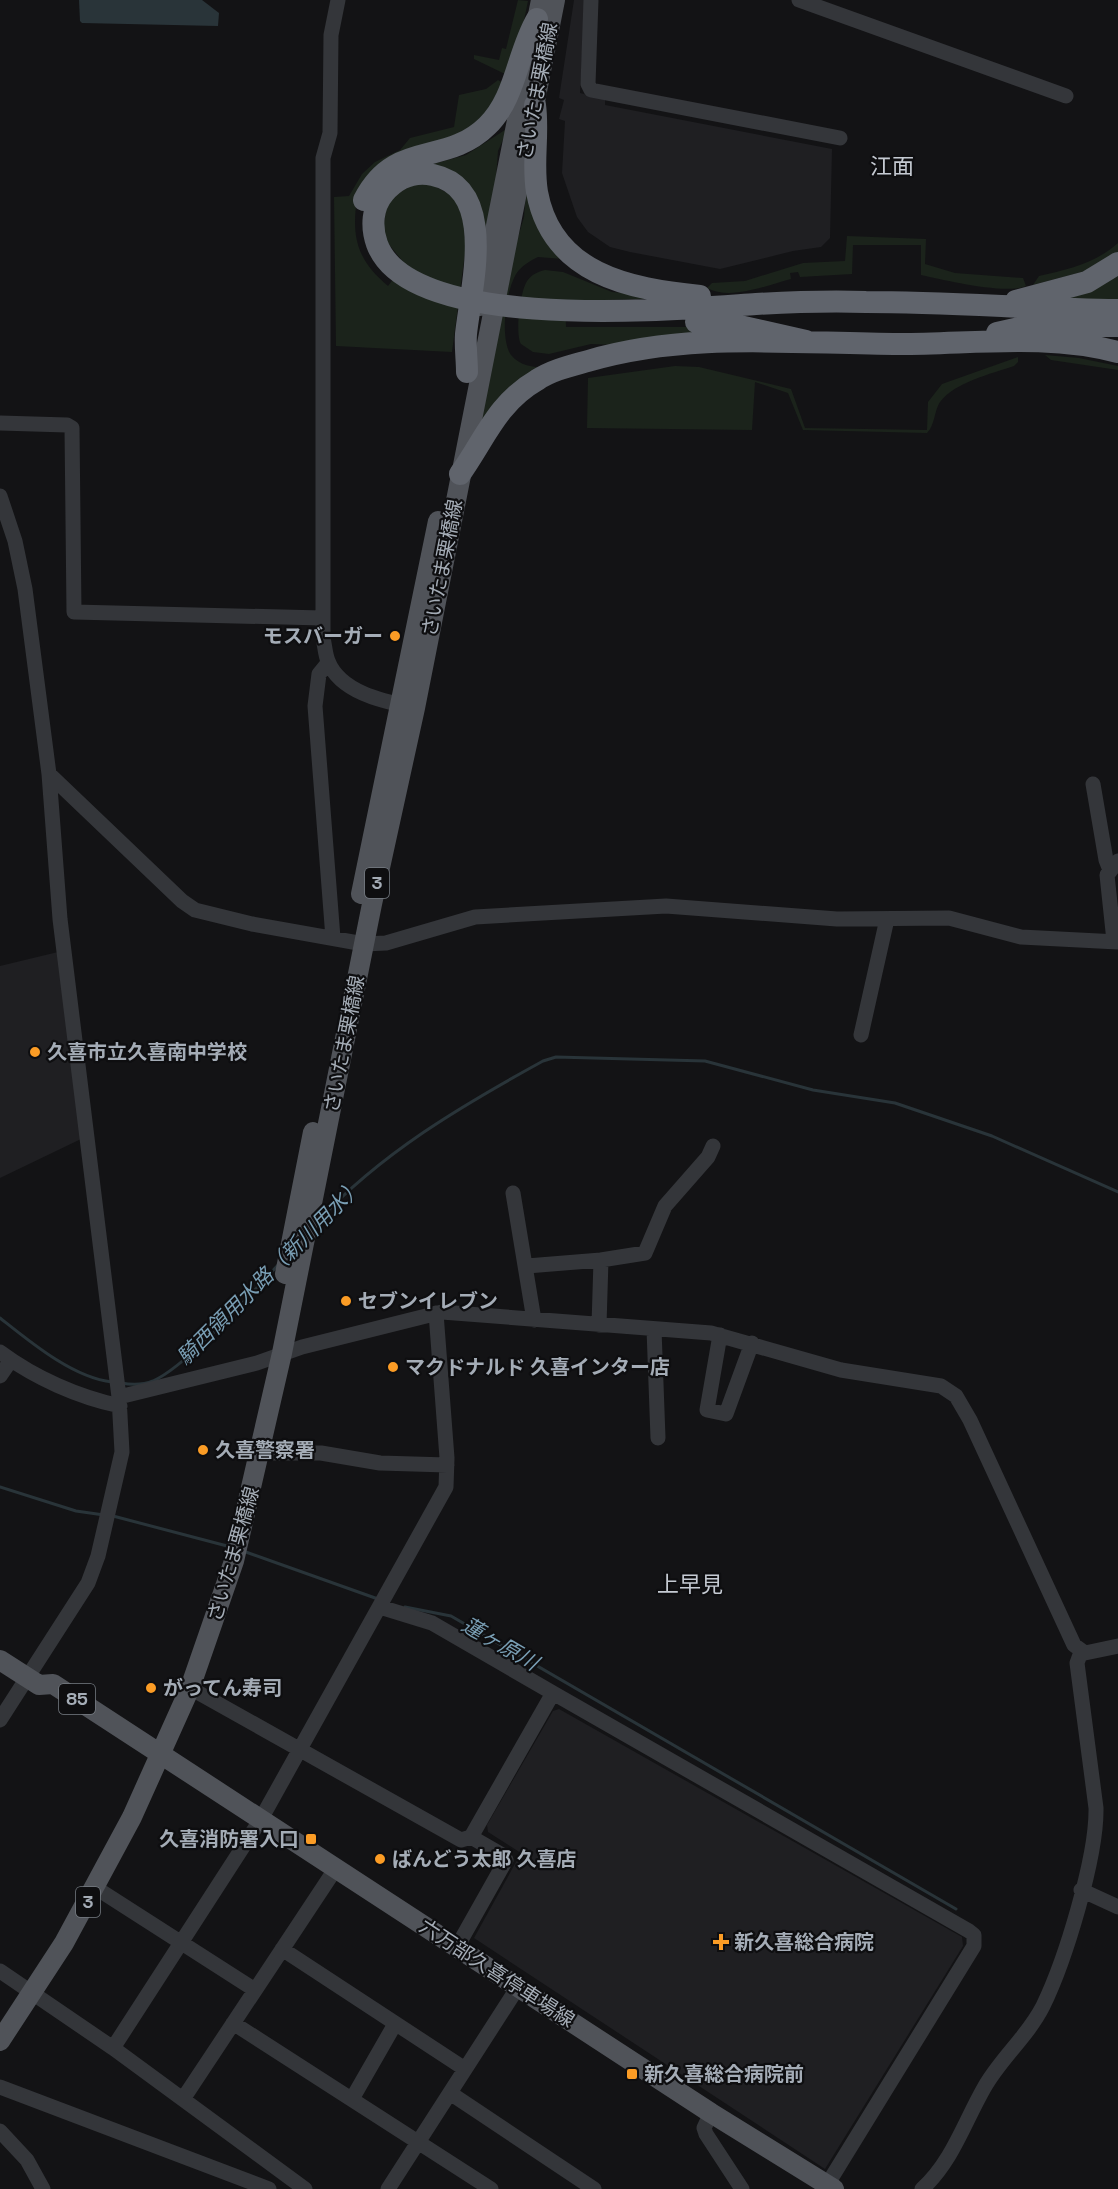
<svg xmlns="http://www.w3.org/2000/svg" width="1118" height="2189" viewBox="0 0 1118 2189" font-family="'Space Grotesk','Noto Sans JP',sans-serif">
	<style>
		.built { fill: #1f1f22 }
		.green { fill: #1b231b }
		.water { fill: #293439 }
		.lines { fill: none; stroke-linecap: round; stroke-linejoin: round }
		.stream { stroke: #293439; stroke-width: 3 }
		.minor { stroke: #34363a; stroke-width: 15 }
		.major { stroke: #505359; stroke-width: 20 }
		.highway { stroke: #60646c; stroke-width: 22 }
		.poi-dot { fill: #fb9c25; stroke: #0e0e10; stroke-width: 2 }
		.labels { text-anchor: middle; stroke-width: 4.5; stroke-linejoin: round; paint-order: stroke }
		.shield { fill: #0e0e10; stroke: #777d84; stroke-width: 1.5 }
		.shield-label { font-size: 18px; font-weight: bold; fill: #a4acb6 }
		.street-label { font-size: 20px; fill: #a4acb6; stroke: #0e0e10 }
		.poi-label { font-size: 20px; font-weight: bold; fill: #a4acb6; stroke: #0e0e10; text-anchor: start }
		.water-label { font-size: 21px; font-style: italic; fill: #799eb4; stroke: #0e0e10 }
		.quarter-label { font-size: 22px; fill: #c5cad2; stroke: #0e0e10 }
	</style>
	<rect width="100%" height="100%" fill="#131315"/>
	<path class="built" d="M 574,0 L 585,0 L 580,93 L 605,99 L 605,105 L 832,149 L 830,238 L 821,247 L 793,251 L 720,269 L 630,252 L 610,247 L 588,232 L 577,217 L 562,173 L 565,121 L 559,119 L 564,100 L 559,98 Z
		M 58,952 L 81,1139 L 0,1178 L 0,966 Z
		M 559,1709 L 962,1937 L 963,1946 L 825,2169 L 474,1938 L 521,1853 L 488,1832 L 487,1825 L 553,1711 Z"/>
	<path class="green" d="M 518,0 L 528,1 L 515,64 L 505,74 L 474,59 L 474,55 L 499,60 L 502,48 L 506,49 Z
		M 498,80 L 508,86 L 488,116 L 357,199 C 351,238 358,261 388,286 L 405,264 L 382,236 L 388,198 L 423,180 L 459,199 L 468,230 L 452,352 L 336,346 L 334,197 L 349,196 L 362,174 L 375,162 L 400,150 L 410,138 L 454,127 L 459,95 L 486,89 Z
		M 508,128 L 498,151 L 494,205 L 485,256 L 451,172 L 433,164 L 466,155 Z
		M 527,179 L 563,259 L 538,257 C 531,260 525,264 519,270 C 506,285 499,338 511,355 C 520,366 533,367 545,368 L 478,430 L 507,275 L 524,217 Z
		M 847,236 L 926,239 L 925,264 L 955,273 L 1023,278 L 1026,286 C 1006,295 944,280 921,275 L 921,245 L 853,245 L 852,274 L 800,277 L 798,272 L 790,273 L 791,279 C 767,285 731,301 707,288 L 712,283 L 745,281 L 803,263 L 845,261 Z
		M 1118,243 L 1118,256 L 1104,266 L 1033,285 L 1039,276 C 1069,269 1094,264 1118,243 Z
		M 545,270 L 563,272 L 612,292 L 683,298 L 565,301 L 566,327 L 710,327 L 722,329 L 618,345 L 591,344 L 549,354 L 533,352 L 521,344 C 515,334 520,294 526,283 C 530,275 537,272 545,270 Z
		M 1118,272 L 1118,304 L 1060,297 Z
		M 1045,355 L 1079,358 L 1118,366 L 1118,370 L 1051,360 Z
		M 1018,357 L 1018,362 L 1014,366 C 991,374 955,382 940,402 C 934,411 935,425 927,433 L 803,430 L 788,393 L 755,382 L 752,430 L 587,428 L 588,378 L 675,366 L 699,367 L 791,389 L 805,428 L 927,430 L 928,402 L 942,384 Z"/>
	<path class="water" d="M 79,0 L 202,0 L 219,13 L 218,26 L 82,23 L 80,21 Z"/>
	<g class="lines">
		<path class="stream" d="M 317,1222 C 381,1153 461,1106 543,1061 L 556,1057 L 705,1061 L 813,1090 L 895,1103 L 992,1136 L 1118,1192
			M 0,1318 C 29,1341 73,1378 112,1382
			M 121,1383 C 132,1385 143,1385 153,1381 C 187,1366 251,1294 278,1265
			M 0,1487 L 76,1511 L 104,1515
			M 113,1516 L 231,1547
			M 243,1551 L 378,1599
			M 405,1607 L 451,1616 L 956,1909"/>
		<path class="minor" d="M 338,0 L 331,35 L 330,133 L 323,158 L 323,638 C 325,646 325,654 328,661 C 340,692 382,701 411,707
			M 591,0 L 588,84 L 591,90 L 840,138
			M 799,0 L 1066,96
			M 0,423 L 67,425 L 72,428 L 74,612 L 322,618
			M 0,496 L 15,541 L 25,589 L 49,774 L 60,919 L 119,1397 L 122,1452 L 98,1556 L 88,1583 L 0,1720
			M 328,663 L 319,674 L 315,706 L 333,938
			M 49,774 L 182,901 L 195,910 L 252,924 L 364,944 L 386,943 L 475,917 L 666,906 L 837,919 L 949,918 L 1021,937 L 1118,942
			M 1093,784 L 1106,860 L 1110,870
			M 1114,941 L 1107,875 L 1118,861
			M 861,1035 L 887,919
			M 513,1193 L 534,1320
			M 601,1260 L 645,1253 L 665,1206 L 708,1157 L 713,1146
			M 527,1266 L 601,1260 L 599,1325
			M 654,1329 L 658,1438
			M 720,1335 L 707,1410 L 726,1414 L 752,1343
			M 0,1352 C 35,1378 78,1397 120,1406
			M 0,1376 L 11,1360
			M 119,1397 L 257,1363 L 302,1347 L 442,1312 L 711,1333 L 841,1370 L 941,1386 L 956,1396 L 970,1420 L 1074,1645 L 1085,1653 L 1118,1646
			M 260,1453 L 321,1453 L 380,1463 L 447,1465
			M 380,1607 L 432,1623 L 553,1693
			M 190,1688 L 461,1840 L 471,1837
			M 96,1888 L 255,1990
			M 1081,1890 L 1118,1907
			M 457,1947 L 506,1860 L 504,1856 L 471,1837 L 553,1693 L 969,1931 L 974,1935 L 974,1946 L 827,2185
			M 282,1949 L 465,2069
			M 0,1971 L 113,2048 L 305,2189
			M 233,2023 L 491,2189
			M 113,2048 L 261,1819 L 446,1487 L 447,1458 L 436,1313
			M 0,2087 L 269,2189
			M 450,2093 L 594,2189
			M 183,2099 L 336,1868
			M 352,2099 L 395,2024
			M 711,2113 L 704,2128 L 706,2134 L 742,2189
			M 0,2131 L 27,2160 L 43,2189
			M 388,2189 L 518,1987
			M 922,2189 C 952,2162 964,2123 984,2088 C 1000,2059 1028,2036 1043,2006 C 1065,1961 1097,1857 1096,1808 L 1077,1663 L 1081,1652"/>
		<path class="major" d="M 480,306 L 541,0
			M 361,894 L 438,521
			M 285,1274 L 313,1132
			M 0,1660 L 39,1685 L 53,1684 L 711,2113 L 834,2189
			M 0,2041 L 64,1943 L 132,1817 L 190,1688 L 234,1561 L 282,1353 L 372,904 L 415,708 L 555,0"/>
		<path class="highway" d="M 535,105 C 539,134 532,163 537,192 C 552,274 629,289 700,296
			M 364,200 C 395,139 445,167 487,126 C 516,98 517,53 537,19
			M 1016,301 L 1087,282 L 1118,263
			M 696,322 L 726,323 L 806,341
			M 997,333 L 1028,326 L 1118,326
			M 467,372 C 467,360 465,346 466,334 C 471,286 498,189 433,175 C 414,171 397,178 384,193 C 372,207 371,227 377,244 C 410,334 678,309 756,304 C 792,302 830,301 866,302 C 950,302 1034,309 1118,310
			M 460,474 C 485,439 497,403 537,380 C 552,370 570,366 588,361 C 690,331 795,344 900,344 C 972,344 1047,333 1118,352"/>
	</g>
	<g class="poi-dot">
		<circle cx="395" cy="636" r="6"/>
		<circle cx="35" cy="1052" r="6"/>
		<circle cx="346" cy="1301" r="6"/>
		<circle cx="393" cy="1367" r="6"/>
		<circle cx="203" cy="1450" r="6"/>
		<circle cx="151" cy="1688" r="6"/>
		<rect x="305" y="1833" width="12" height="12" rx="3"/>
		<circle cx="380" cy="1859" r="6"/>
		<path d="M718 1933h6v6h6v6h-6v6h-6v-6h-6v-6h6z"/>
		<rect x="626" y="2068" width="12" height="12" rx="3"/>
	</g>
	<g class="labels">
		<g class="shield">
			<rect x="365" y="868" width="24" height="30" rx="4.5"/>
			<rect x="59" y="1684" width="36" height="30" rx="4.5"/>
			<rect x="76" y="1887" width="24" height="30" rx="4.5"/>
		</g>
		<g class="shield-label">
			<text x="377" y="889">3</text>
			<text x="77" y="1705">85</text>
			<text x="88" y="1908">3</text>
		</g>
		<g class="street-label">
			<text transform="translate(537 91) rotate(-79)" y="7">さいたま栗橋線</text>
			<text transform="translate(442 568) rotate(-79)" y="7">さいたま栗橋線</text>
			<text transform="translate(344 1044) rotate(-79)" y="7">さいたま栗橋線</text>
			<text transform="translate(233 1554) rotate(-74)" y="7">さいたま栗橋線</text>
			<text transform="translate(497 1973) rotate(33)" y="7">六万部久喜停車場線</text>
		</g>
		<g class="poi-label">
			<text x="383" y="643" text-anchor="end">モスバーガー</text>
			<text x="47" y="1059">久喜市立久喜南中学校</text>
			<text x="358" y="1308">セブンイレブン</text>
			<text x="405" y="1374">マクドナルド 久喜インター店</text>
			<text x="215" y="1457">久喜警察署</text>
			<text x="163" y="1695">がってん寿司</text>
			<text x="299" y="1846" text-anchor="end">久喜消防署入口</text>
			<text x="392" y="1866">ばんどう太郎 久喜店</text>
			<text x="734" y="1949">新久喜総合病院</text>
			<text x="644" y="2081">新久喜総合病院前</text>
		</g>
		<g class="water-label">
			<text transform="translate(270 1272) rotate(-45)" y="7">騎西領用水路（新川用水）</text>
			<text transform="translate(500 1644) rotate(30)" y="7">蓮ヶ原川</text>
		</g>
		<g class="quarter-label">
			<text x="892" y="174">江面</text>
			<text x="690" y="1592">上早見</text>
		</g>
	</g>
</svg>
